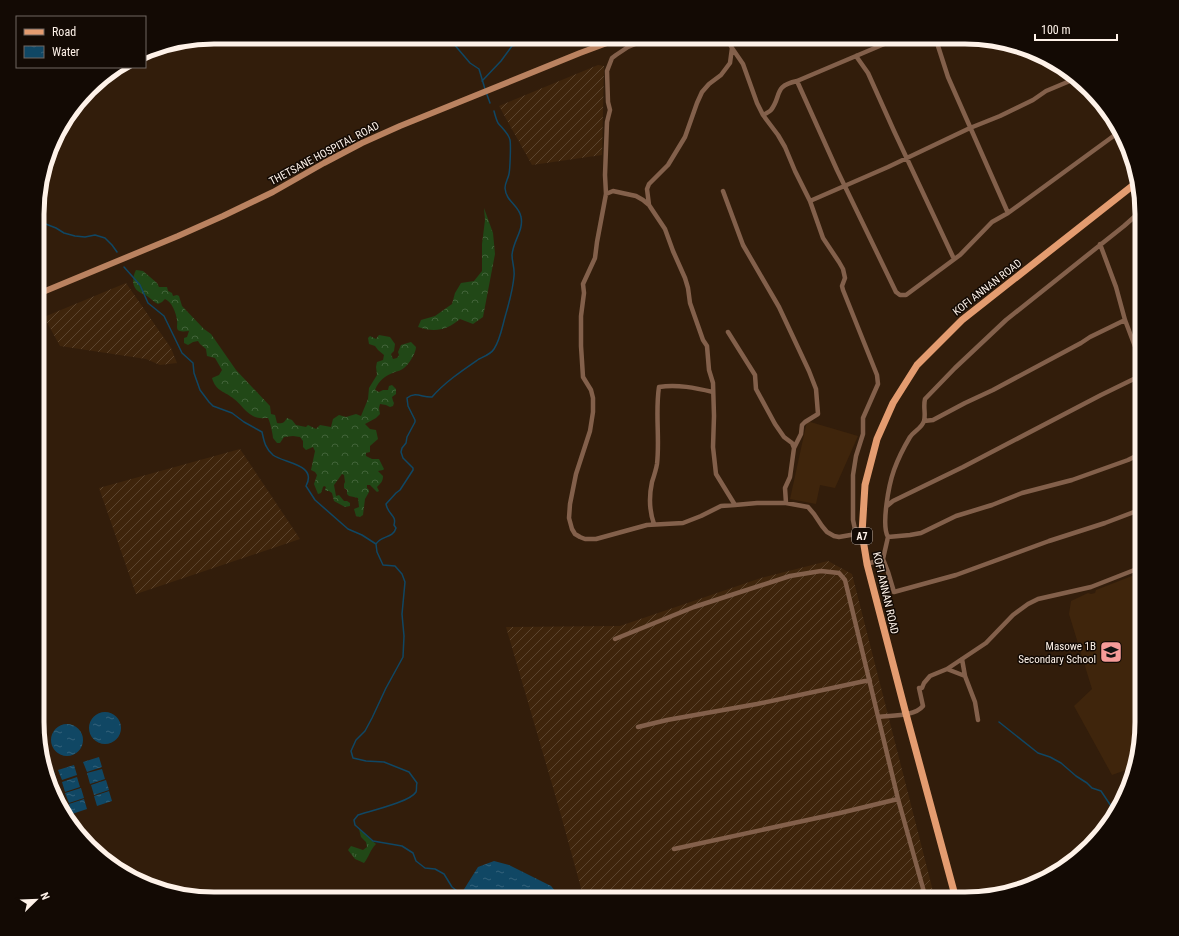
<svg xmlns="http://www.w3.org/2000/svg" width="1179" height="936" viewBox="0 0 1179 936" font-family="'Roboto Condensed',sans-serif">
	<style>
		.built { fill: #3f250c }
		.industrial { fill: url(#industrial-furrows) }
		.grass { fill: url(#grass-tufts) }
		.forest { fill: url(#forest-crowns) }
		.water { fill: url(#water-ripples) }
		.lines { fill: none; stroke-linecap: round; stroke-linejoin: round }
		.stream { stroke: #104764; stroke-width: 1.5 }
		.minor { stroke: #83604b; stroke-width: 4.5 }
		.secondary { stroke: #ba8260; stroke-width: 6 }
		.primary { stroke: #e49c70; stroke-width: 7 }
		.labels { text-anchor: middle; stroke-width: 3; stroke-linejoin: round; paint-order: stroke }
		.shield { fill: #130a04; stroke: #b8aca4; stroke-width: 1 }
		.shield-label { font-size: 10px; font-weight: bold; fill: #fef2e9 }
		.street-label { font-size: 11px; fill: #fef2e9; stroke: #130a04 }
		.poi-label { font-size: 11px; fill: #fef2e9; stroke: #130a04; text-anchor: end }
		.rim { fill: none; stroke: #fef2e9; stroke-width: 5 }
	</style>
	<defs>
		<pattern id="industrial-furrows" width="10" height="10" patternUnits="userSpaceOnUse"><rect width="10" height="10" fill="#3f250c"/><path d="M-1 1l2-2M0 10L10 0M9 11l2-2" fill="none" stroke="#5c452f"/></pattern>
		<pattern id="grass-tufts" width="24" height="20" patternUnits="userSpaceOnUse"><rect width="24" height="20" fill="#214817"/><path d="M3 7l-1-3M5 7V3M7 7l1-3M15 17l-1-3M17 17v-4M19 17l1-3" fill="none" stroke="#426339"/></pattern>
		<pattern id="forest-crowns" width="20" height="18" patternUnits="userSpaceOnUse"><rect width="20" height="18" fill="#214817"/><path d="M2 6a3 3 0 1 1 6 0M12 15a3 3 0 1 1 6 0" fill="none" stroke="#426339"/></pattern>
		<pattern id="water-ripples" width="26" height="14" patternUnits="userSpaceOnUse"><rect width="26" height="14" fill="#104764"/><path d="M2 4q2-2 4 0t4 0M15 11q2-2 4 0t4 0" fill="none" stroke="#34627a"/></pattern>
	</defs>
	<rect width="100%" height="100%" fill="#321d0b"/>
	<path class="built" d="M 807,421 L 858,436 L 835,488 L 820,485 L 816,504 L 790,499 Z
		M 1142,572 L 1142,734 L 1134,767 L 1112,775 L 1074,706 L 1092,689 L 1069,614 L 1071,601 L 1088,593 L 1091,594 L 1095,593 L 1096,590 Z"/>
	<path class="industrial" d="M 598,65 L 604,66 L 602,155 L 532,165 L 499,106 Z
		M 126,283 L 171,348 L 177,363 L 160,365 L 146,359 L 60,346 L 44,317 Z
		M 240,449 L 300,539 L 136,594 L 99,488 Z
		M 828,561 L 852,574 L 935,899 L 584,899 L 559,808 L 506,627 L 620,626 L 761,578 Z"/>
	<path class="grass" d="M 359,829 L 376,844 C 370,850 369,857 364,863 L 355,859 L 348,850 L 351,846 L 363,850 L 367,847 L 366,842 L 361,837 Z"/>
	<path class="forest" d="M 484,208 L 493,233 L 495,254 L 483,317 L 473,324 L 460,319 C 447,330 435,333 418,327 L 421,320 L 435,316 L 452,304 L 455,293 L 461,283 L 474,281 L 482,271 L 482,244 L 485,220 Z
		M 136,270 L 143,271 L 157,283 L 159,287 L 167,287 L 168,291 L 172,293 L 173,296 L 177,295 L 179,296 L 182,306 L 204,329 L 211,334 L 236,370 L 270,406 L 271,414 L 275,415 L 277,423 C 282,424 284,423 287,418 L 292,420 L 296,425 L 306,427 L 308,425 L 316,429 L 320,425 L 331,427 L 333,419 L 339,415 L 346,417 L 356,414 L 361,416 L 368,399 L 369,388 L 377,375 L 376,367 L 377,362 L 383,360 L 384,355 L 378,350 L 375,346 L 369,344 L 368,338 L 370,336 L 376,339 L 379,335 L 390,337 L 395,344 L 394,351 L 391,354 L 393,359 L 397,358 L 399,355 L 398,352 L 401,345 L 411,342 L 416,347 C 416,353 409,364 404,368 C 402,370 398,371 395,372 C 385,376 379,380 375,390 L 379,392 L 383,390 L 388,390 L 389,386 L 392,385 L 396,389 L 396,394 L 392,397 L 393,401 L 394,403 L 393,406 L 390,407 L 386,405 L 380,404 L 379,408 L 380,414 L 376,418 L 365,424 L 370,429 L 376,430 L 378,439 L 370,446 L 370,452 L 366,453 L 366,456 L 372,459 L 379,459 L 384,469 L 383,470 L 378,471 L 383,476 C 383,481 381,483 377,487 L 379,491 L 377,492 L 370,485 L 367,485 L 367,488 L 369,490 L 369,492 L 365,499 L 363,515 L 360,517 L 356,516 L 354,509 L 359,507 L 358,498 L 354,497 L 349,496 L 347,494 L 347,490 L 344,488 L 344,484 L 345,482 L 344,475 L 342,474 L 334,485 L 336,496 L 339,495 L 344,501 L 347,501 L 350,503 L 350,506 L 345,507 L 334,501 L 332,493 L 329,491 L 327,491 L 325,490 L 326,487 L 324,486 L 323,487 L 321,493 L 318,494 L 314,484 L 317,475 L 315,472 L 311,470 L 315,451 L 313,447 L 306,450 L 303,447 L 303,441 L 300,437 L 293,436 L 284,437 L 280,443 L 277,443 L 273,438 C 273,435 270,421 268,418 C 263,418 258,419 253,416 C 245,412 241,404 234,399 C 225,391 216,392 212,378 L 219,375 L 222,370 L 215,358 L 207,356 L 206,349 L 200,344 L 198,341 L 193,342 L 188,345 L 184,343 L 184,338 L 187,337 L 189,331 C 186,331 183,332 180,331 C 175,330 178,324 177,320 C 176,313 172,302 165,299 L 162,302 L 158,304 C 153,301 151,299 147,296 C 145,294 144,295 141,293 C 131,288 132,278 136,270 Z"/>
	<path class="water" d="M89 728a16 16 0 1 1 32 0a16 16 0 1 1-32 0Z
		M51 740a16 16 0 1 1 32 0a16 16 0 1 1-32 0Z
		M 99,757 L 102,767 L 87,772 L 83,762 Z
		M 74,765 L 77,775 L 62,780 L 58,770 Z
		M 102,769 L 105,779 L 90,784 L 87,773 Z
		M 54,771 L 57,781 L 51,783 L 48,773 Z
		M 77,777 L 80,787 L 65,792 L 62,782 Z
		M 106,780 L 109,790 L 94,795 L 91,785 Z
		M 57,783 L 61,793 L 54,795 L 51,785 Z
		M 81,788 L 84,798 L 69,803 L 65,793 Z
		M 109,791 L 112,801 L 97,806 L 94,796 Z
		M 61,794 L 64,804 L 59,806 L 55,801 L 54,796 Z
		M 84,799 L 87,809 L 72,814 L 69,804 Z
		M 494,861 L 509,865 L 551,886 L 562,899 L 456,899 L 461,894 L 478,867 Z"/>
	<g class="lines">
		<path class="stream" d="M 447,37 L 453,43 L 470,63 L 479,69 L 485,89
			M 482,81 L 501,61 L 512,46 L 532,41 L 546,41 L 554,37
			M 486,92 L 490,103
			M 38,221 L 56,228 L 64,233 L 75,236 L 85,237 L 95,235 L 105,238 L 112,245 L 117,252
			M 124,267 L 140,285 L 148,303 L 164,316 L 182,353 L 193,363 L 194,373 L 200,390 L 209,402 L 213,406 L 232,413 L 244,422 L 262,432 C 264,441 265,448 273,455 C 283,463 318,464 306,486 L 315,500 L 348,529 L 362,535 L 376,544
			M 999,722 L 1038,753 L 1050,757 L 1061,763 L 1076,776 L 1087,783 L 1092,788 L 1101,791 L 1115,812
			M 464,899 L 461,894 L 452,887 L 444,874 L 435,869 L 425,868 L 416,861 L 413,853 L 402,846 L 373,841 L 355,825 L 354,820 L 358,815 C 370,811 410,802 416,792 C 417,790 416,785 417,783 L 409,772 L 384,762 L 366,761 L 353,758 L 351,751 L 356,740 L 365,731 L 372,718 L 386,688 L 403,657 L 404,636 L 402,614 L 405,582 L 402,574 L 395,566 L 383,565 L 377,552 L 376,544 C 381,535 393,539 396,528 L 394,525 C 397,515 388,515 386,504 L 396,493 L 400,490 L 413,470 L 413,468 L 403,458 L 401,452 L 402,448 L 406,443 L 407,437 L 415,422 L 415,420 L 408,406 L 407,398 C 416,391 423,398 432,397 C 445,382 463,370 479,359 C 485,356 491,354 494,349 C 500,340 502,328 505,317 C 509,303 513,290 514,276 C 515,269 512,262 512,255 C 513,241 524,230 521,217 C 519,205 506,202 505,188 C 505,183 508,179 509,174 C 510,169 511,145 510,140 C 509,134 502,128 498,123 C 496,119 495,115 494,111"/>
		<path class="minor" d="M 652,37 L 628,47 L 616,55 L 612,58 L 607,71 L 608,102 L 610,110 L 607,122 L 605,175 L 606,194 L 597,242 L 595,258 L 583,284 L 584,293 L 581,316 L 581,346 L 583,377 L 591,390 L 593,398 L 593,412 L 590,431 L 576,474 L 570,504 L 569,518 L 572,529 L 575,534 L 580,537 L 585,539 L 596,539 L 647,525 L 683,523 L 701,516 L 721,506 L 735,505 L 757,503 L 786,503 L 808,507 L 814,514 L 822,526 L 827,532 L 834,536 L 839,537 L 862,533
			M 923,37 L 889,42 L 797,81 L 837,170 L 896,292 L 900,295 L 906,295 L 960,255 L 992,222 L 1008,213 L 1119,132
			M 937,37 L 938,46 L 948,77 L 1008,213
			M 732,48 L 743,64 L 757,103 L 763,115 L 778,135 L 785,147 L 795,171 L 810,201 L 823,238 L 839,262 L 843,269 L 845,278 L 842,286 L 843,290 L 877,375 L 878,384 L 863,418 L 863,434 L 856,456 L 853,475 L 853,520 L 856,534
			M 856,56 L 868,73 L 894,131 L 954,259
			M 763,115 C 765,114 769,112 771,110 C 782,96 773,86 797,81
			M 723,191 L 743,245 L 779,307 L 809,371 L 816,389 L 818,414 L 805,422 L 802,425 L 801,434 L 794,448
			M 606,194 L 613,191 L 636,196 L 643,200 L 649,205 L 665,229 L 673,251 L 685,278 L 688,288 L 690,303 L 703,340 L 707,346 L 709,370 L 713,383 L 714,416 L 713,447 L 716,474 L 735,505
			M 810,201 L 888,167 L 970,128 L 1000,116 L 1033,100 L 1046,91 L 1077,78
			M 649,205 L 647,189 L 649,184 L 668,165 L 685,137 L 697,103 L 702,92 L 709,84 L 721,75 L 730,63 L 732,48 L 726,37
			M 1100,244 L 1116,287 L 1125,320 L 1142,365
			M 728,332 L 755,375 L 756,389 L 775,424 L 784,437 L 792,443 L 794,448 L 790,477 L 785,488 L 786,503
			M 924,421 L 933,420 L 965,403 L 993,390 L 1081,343 L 1090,337 L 1125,320
			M 887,506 L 893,501 L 963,467 L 1101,395 L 1142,375
			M 654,524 C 649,510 649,496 652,482 C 654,476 656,470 657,464 C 660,438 655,413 659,387 C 677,384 696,388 713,392
			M 888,537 L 910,535 L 921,533 L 956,516 L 992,505 L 1022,493 L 1072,480 L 1128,460 L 1142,453
			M 883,559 L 888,572 L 894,592 L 956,575 L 1049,541 L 1105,523 L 1142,509
			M 867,564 L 883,559 L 888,537 C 881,525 889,484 894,470 C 898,459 904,447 910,437 C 914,431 922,428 924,421 C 926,414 923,407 925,399 L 955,368 L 1006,320 L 1124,226 L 1141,211
			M 615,639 L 694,607 L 790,576 L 821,571 L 839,573 L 845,580 L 898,799 L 926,899
			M 962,659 L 965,676 L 975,702 L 978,720
			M 947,669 L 965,676
			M 878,717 C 891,715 914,717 923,706 L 919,688 L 922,688 L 924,683 L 930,676 L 947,669 L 986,643 L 1013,615 L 1028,604 L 1038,599 L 1091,587 L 1142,567
			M 638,727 L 667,720 L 757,704 L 865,681 L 870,681
			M 674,849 L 840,813 L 898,799"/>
		<path class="secondary" d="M 38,294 L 178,236 L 223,216 L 273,192 L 324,163 L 362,143 L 400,126 L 580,53 L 623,37"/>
		<path class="primary" d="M 956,899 L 906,714 L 867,564 L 862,533 L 865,485 L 877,439 L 893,403 L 917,365 L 962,320 L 1136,183"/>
	</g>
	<defs>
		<g id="school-square" transform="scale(1.15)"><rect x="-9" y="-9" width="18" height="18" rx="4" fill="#f59b99" stroke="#130a04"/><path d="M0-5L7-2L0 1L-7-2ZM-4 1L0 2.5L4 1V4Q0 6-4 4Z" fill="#111"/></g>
	</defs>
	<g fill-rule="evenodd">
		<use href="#school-square" x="1111" y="652"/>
	</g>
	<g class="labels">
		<rect class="shield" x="852" y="528" width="20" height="16" rx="3"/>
		<g class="shield-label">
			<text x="862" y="540">A7</text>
		</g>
		<g class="street-label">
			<text transform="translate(324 153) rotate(-28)" y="4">THETSANE HOSPITAL ROAD</text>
			<text transform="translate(987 287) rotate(-38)" y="4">KOFI ANNAN ROAD</text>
			<text transform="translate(886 593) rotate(77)" y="4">KOFI ANNAN ROAD</text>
		</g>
		<g class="poi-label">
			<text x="1096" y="650">Masowe 1B<tspan x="1096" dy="13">Secondary School</tspan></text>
		</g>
	</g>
	<path d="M0 0H1179V936H0ZM214 44H965A170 170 0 0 1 1135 214V722A170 170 0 0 1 965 892H214A170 170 0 0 1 44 722V214A170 170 0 0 1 214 44Z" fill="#130a04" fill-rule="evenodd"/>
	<path class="rim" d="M214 44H965A170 170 0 0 1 1135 214V722A170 170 0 0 1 965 892H214A170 170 0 0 1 44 722V214A170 170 0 0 1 214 44Z"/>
	<rect x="16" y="16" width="130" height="52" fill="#130a04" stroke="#716760"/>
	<rect x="24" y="29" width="20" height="6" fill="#e49c70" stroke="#716760"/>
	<text x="52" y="36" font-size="12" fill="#fef2e9">Road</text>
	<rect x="24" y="46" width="20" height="12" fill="url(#water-ripples)" stroke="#716760"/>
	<text x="52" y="56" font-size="12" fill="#fef2e9">Water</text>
	<g transform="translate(36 900) rotate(67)" stroke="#130a04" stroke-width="3" paint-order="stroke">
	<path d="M0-3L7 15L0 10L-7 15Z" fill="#fef2e9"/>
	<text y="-6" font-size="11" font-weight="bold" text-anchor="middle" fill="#fef2e9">N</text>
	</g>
	<path d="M1035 34v6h82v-6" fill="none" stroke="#fef2e9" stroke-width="2"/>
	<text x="1041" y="34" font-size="12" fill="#fef2e9" stroke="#130a04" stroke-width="3" paint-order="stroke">100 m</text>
</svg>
